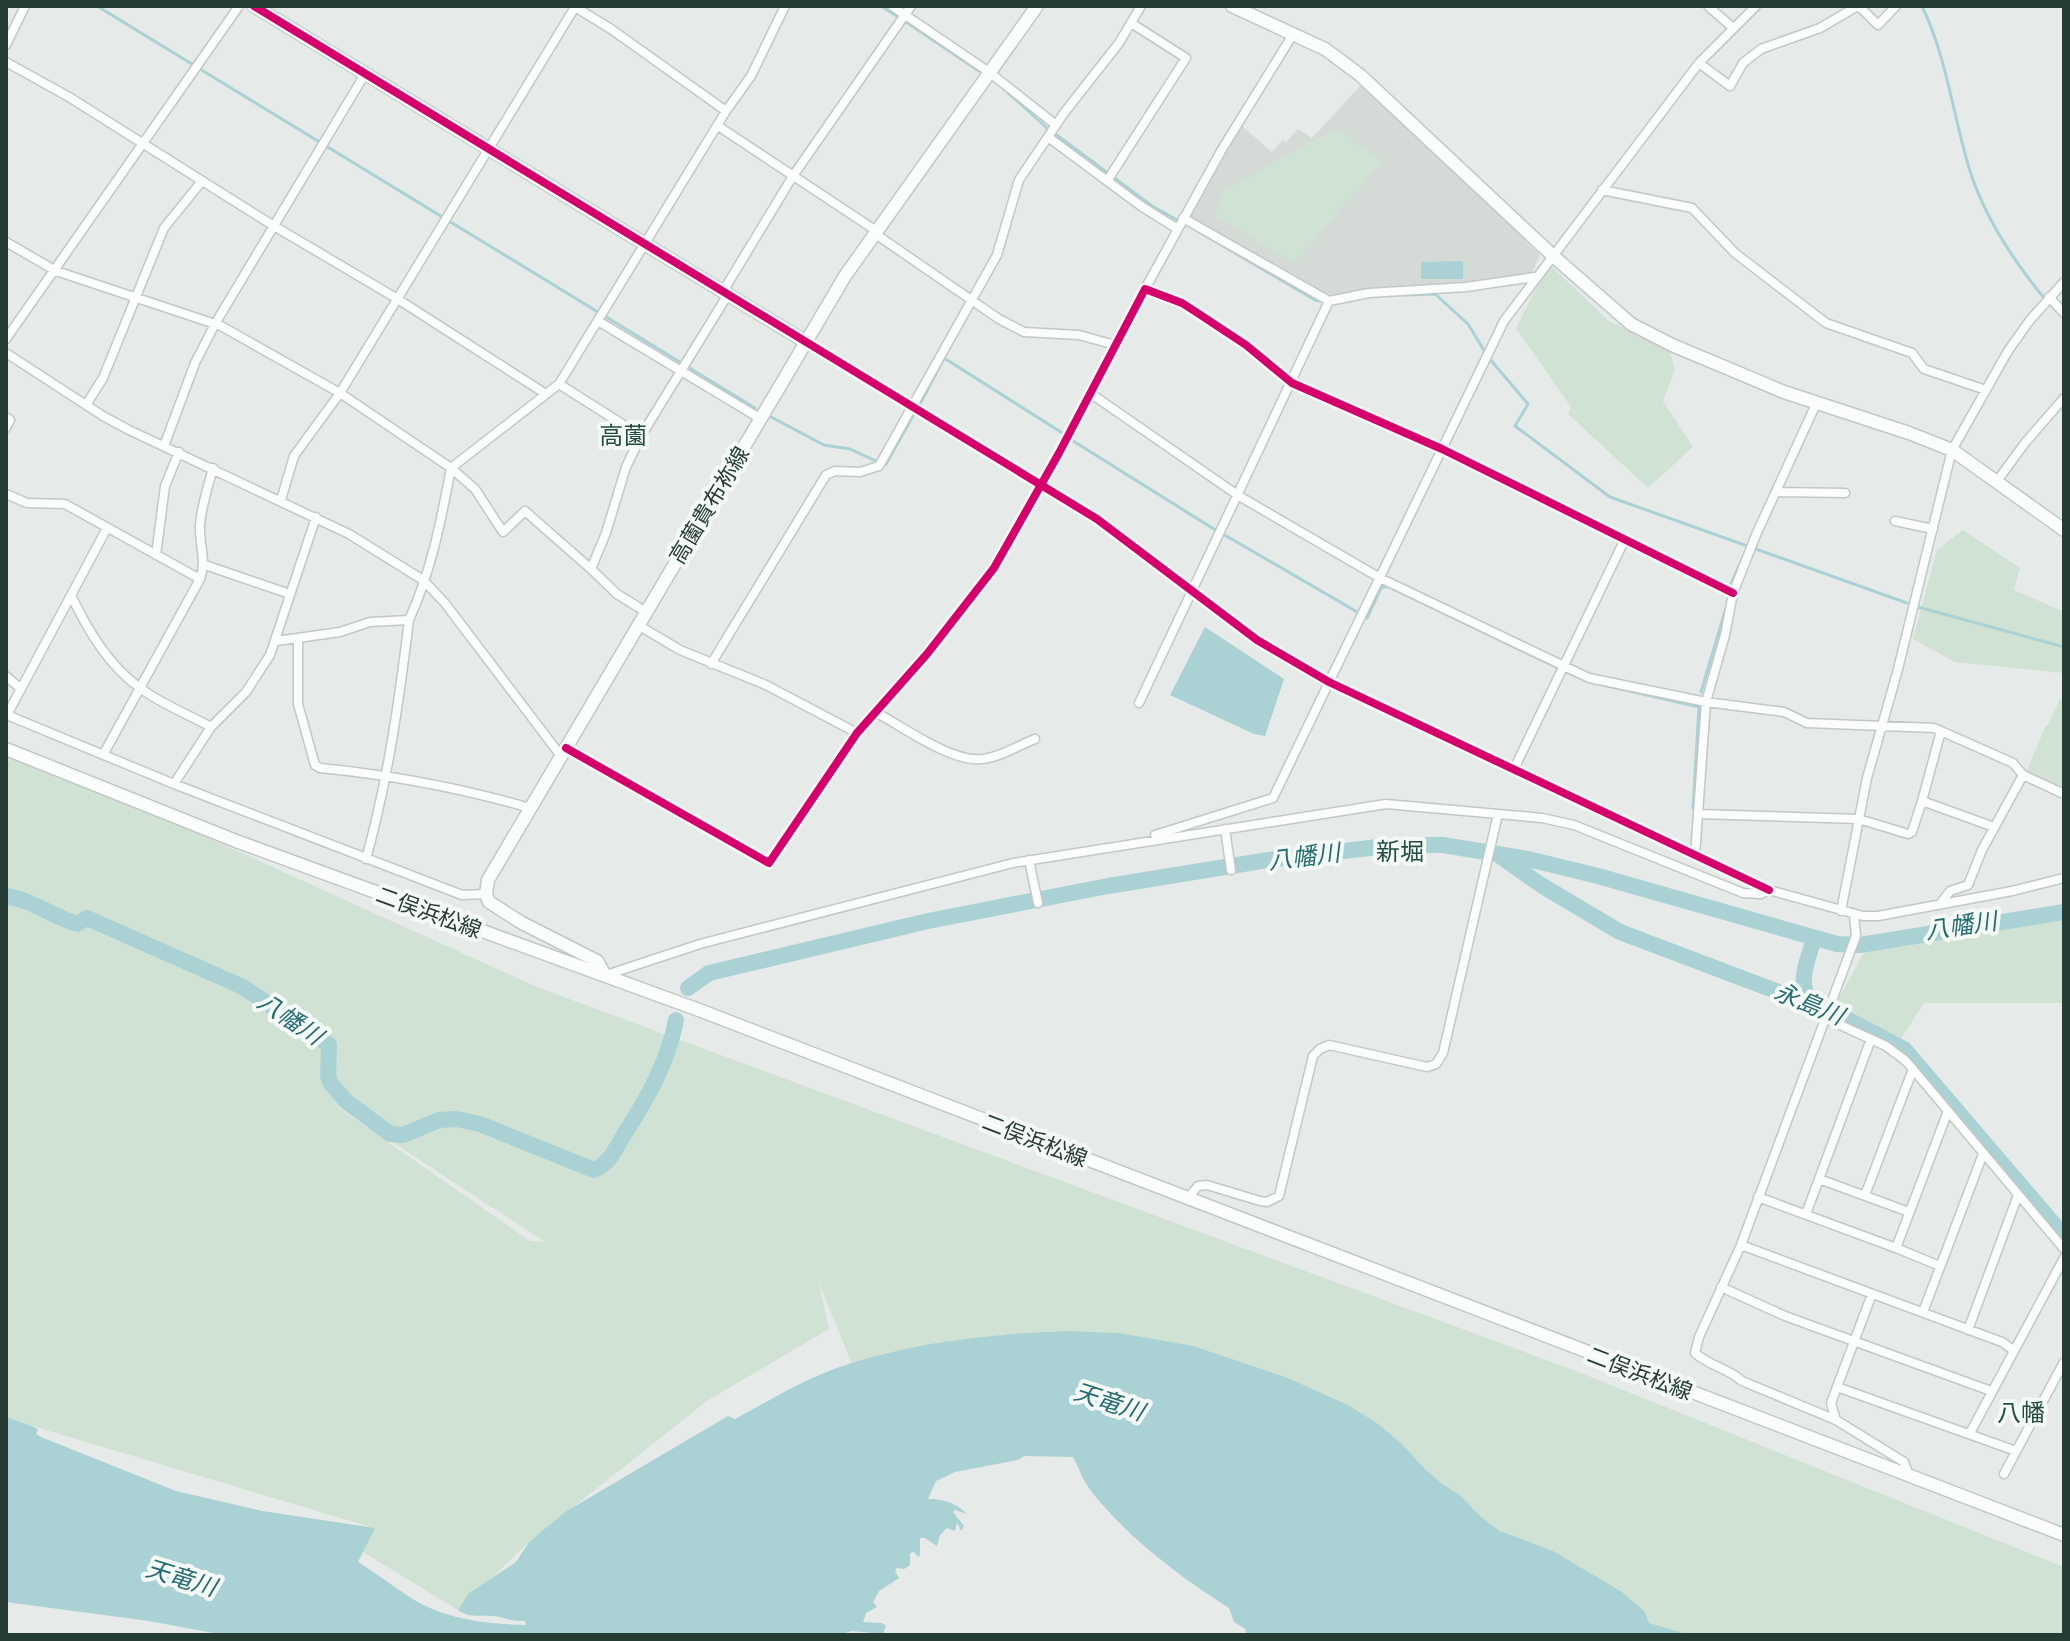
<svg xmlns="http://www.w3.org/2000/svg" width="2070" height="1641" viewBox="0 0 2070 1641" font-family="'Noto Sans','Noto Sans JP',sans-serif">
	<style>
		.built { fill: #d4dbd7 }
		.green { fill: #d0e2d4; fill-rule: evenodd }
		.water { fill: #aad2d4 }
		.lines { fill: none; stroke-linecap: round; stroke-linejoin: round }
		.stream { stroke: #aad2d4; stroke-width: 3 }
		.river { stroke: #aad2d4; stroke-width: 16 }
		.street-casing { stroke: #c3c7c5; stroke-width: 11 }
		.secondary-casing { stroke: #c2c8c5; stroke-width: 15 }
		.street { stroke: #fbfcfc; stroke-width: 8 }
		.secondary { stroke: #fbfcfc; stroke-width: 12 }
		.cycleway-casing { stroke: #f4f9f6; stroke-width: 13 }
		.cycleway { stroke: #d6006c; stroke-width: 8 }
		.labels { text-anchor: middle; stroke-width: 8; stroke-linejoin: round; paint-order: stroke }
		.street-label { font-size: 22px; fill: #253c34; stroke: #f4f9f6 }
		.neighbourhood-label { font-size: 24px; fill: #224c3e; stroke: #f4f9f6 }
		.water-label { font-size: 24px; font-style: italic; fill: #246c72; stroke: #f4f9f6 }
	</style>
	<rect width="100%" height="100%" fill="#e6eae8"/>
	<path class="built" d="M 1362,84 L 1540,255 L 1530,277 L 1325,295 L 1188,219 L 1242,126 L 1272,152 L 1283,140 L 1286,142 L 1298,129 L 1312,138 Z"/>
	<path class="green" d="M 1335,128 L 1382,161 L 1294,263 L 1215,216 L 1223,191 Z
		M 1549,264 L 1609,321 L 1670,351 L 1675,370 L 1663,401 L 1693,447 L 1648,488 L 1568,414 L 1571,407 L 1516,328 Z
		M 1963,530 L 2020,568 L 2014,590 L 2064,612 L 2064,673 L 1955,662 L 1913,639 L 1937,550 Z
		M 2060,699 L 2064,700 L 2064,788 L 2026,773 L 2046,725 L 2048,725 Z
		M 6,744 L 43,763 L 537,987 L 1576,1371 L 2064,1567 L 2064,1635 L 1667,1635 L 1500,1531 L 1288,1378 L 953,1340 L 852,1364 L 819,1283 L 829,1329 L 707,1401 L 529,1542 L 458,1610 L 363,1552 L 374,1528 L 6,1418 ZM 336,1106 L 337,1106 L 545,1242 L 530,1241 Z
		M 2064,919 L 2064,1003 L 1924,1003 L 1897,1045 L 1836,1004 L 1864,952 Z"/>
	<path class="water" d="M 1463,261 L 1463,279 L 1421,279 L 1421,262 Z
		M 1205,627 L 1284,679 L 1265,736 L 1254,734 L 1170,695 Z
		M 1068,1331 L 1119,1333 L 1193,1346 L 1288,1378 L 1350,1406 L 1378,1424 L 1403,1445 L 1423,1467 L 1441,1483 L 1461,1496 L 1480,1516 L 1500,1531 L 1553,1551 L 1622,1592 L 1644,1611 L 1649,1623 L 1690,1635 L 1247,1635 L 1245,1629 L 1234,1622 L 1229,1608 C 1180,1577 1127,1537 1091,1491 C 1083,1481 1079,1468 1073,1457 L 1024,1456 L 1018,1460 L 955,1472 L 936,1481 L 928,1499 C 942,1498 957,1503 967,1514 L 955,1510 L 953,1512 L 964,1526 L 961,1531 L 957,1522 L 955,1531 L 947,1528 L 940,1535 L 937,1546 L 925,1538 L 920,1538 L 920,1555 L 918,1557 L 914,1552 L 910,1553 L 910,1565 L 904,1569 L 897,1568 L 895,1571 L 899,1578 L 879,1591 L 873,1602 L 877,1607 L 866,1613 L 863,1622 L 882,1623 L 886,1626 L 883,1634 L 852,1631 L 838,1635 L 224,1635 L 149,1621 L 6,1602 L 6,1417 L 34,1427 L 38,1430 L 36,1434 L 41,1437 L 176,1491 L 262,1511 L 375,1528 L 358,1562 C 378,1574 396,1589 416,1601 C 449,1620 489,1624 526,1625 L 525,1621 C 509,1622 503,1616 491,1616 C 477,1615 470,1618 458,1610 L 468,1594 L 516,1562 L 529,1542 L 565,1512 L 728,1416 L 735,1419 C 767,1402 799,1382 834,1369 C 910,1342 988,1334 1068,1331 Z"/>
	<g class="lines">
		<path class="stream" d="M 97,6 L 755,408
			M 881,6 L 898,17
			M 1922,6 C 1947,58 1953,116 1970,171 C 1985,218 2013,260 2044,298
			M 906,22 L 979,71
			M 1003,88 L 1048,129
			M 1054,133 L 1152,206 L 1179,221
			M 1196,230 L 1315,300 L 1325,302
			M 1404,295 L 1435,294 L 1468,324 L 1485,352
			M 1489,358 L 1528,404 L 1515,426 L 1610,497 L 1907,603
			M 920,404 L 944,358 L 1064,434
			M 771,417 L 824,445 L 850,449 L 876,461
			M 1070,439 L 1217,531
			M 886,464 L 913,416
			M 1223,534 L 1359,613
			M 1731,584 L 1744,555
			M 1918,607 L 2064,647
			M 1367,618 L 1381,588 L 1387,586 L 1558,668
			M 1566,672 L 1581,678
			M 1595,683 L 1699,707 L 1693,808
			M 1701,692 L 1726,608"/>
		<path class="river" d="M 1500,856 L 1541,885 L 1620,932 L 1837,1014 L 1904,1049 L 2064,1236
			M 6,896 C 32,900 52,916 77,924 L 87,918 L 243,987 L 329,1045 L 328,1076 L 331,1084 L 347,1102 L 390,1134 L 403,1135 L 439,1120 L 456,1119 L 480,1124 L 594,1170 C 611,1163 616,1147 625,1133 C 648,1097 668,1062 676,1020
			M 688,988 L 709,973 L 928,921 L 1108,886 L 1274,859 L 1396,845 L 1443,845 L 1528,859 L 1598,876 L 1837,944 L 1860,945 L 2064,912
			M 1812,1005 C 1796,983 1807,962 1814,939"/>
		<g class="street-casing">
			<path id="street" d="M 892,6 L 989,72 L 1056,125
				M 1708,6 L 1733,28
				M 6,45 L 25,6
				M 6,62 L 69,97 L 274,226 L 396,298 L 546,394
				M 1699,63 L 1730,86 L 1743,63 L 1761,49 L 1820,28 L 1856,7 L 1861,8 L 1878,25 L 1896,6
				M 718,126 L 875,230
				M 1048,137 L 1141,206 L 1176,228
				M 1107,181 L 1186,58 L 1131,23
				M 1602,190 L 1692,208 L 1735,253 L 1826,323 L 1912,353 L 1924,369 L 1986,390
				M 1183,218 L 1329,301 L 1369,293 L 1466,287 L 1535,277
				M 874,233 L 999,319 L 1024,332 L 1079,335 L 1115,345
				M 6,242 L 56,271 L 221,326 L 340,393 L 451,468 L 475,489 L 503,532 L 525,511 L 591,569
				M 1145,289 L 1221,151 L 1292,36
				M 722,293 L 793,176 L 911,6
				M 2049,297 L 2064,313
				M 598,321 L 761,419
				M 6,339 L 239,6
				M 806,342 L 1097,519 L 1257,640 L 1329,682 L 1769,890
				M 6,353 L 103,416 L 129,430 L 349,534 L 423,580 L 444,602 L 561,756
				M 559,384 L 641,436
				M 1090,393 L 1239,496 L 1380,578 L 1589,678 L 1706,702 L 1784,712 L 1807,723 L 1934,728 L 2013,763 L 2023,775 L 2064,794
				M 86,405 L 103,378 L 164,228 L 202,181
				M 6,417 L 10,420 L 6,428
				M 164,446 L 195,363 L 215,324 L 365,74
				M 1997,481 L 2025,443 L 2064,398
				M 1777,492 L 1845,493
				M 6,494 L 27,503 L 65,504 L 200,579
				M 281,500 L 294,456 L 340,393 L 575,7 L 611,29 L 726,111
				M 1895,521 L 1933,529
				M 107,528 L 7,715 L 174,784 L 462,895 L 486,894
				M 156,555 L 165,486 L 179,452
				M 205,565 L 290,594
				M 71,595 C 87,629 108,665 140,688 C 161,704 188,714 211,727
				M 646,612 L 617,594 L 591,569 L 606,533 L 626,467 L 641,436 L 727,296
				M 638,625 L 680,650 L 766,685 L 857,733
				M 298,639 L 298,704 L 315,765 L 320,768 C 392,775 461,788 530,808
				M 276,641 L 340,632 L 370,622 L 409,620 C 431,572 441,521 451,468 L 559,384 L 726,111 L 751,76 L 785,6
				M 711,664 L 826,475 L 835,471 L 860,472 L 879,466 L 997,255 L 1019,180 L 1064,113 L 1119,43 L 1141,6
				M 6,676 L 21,689
				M 1139,703 L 1329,301
				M 875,712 C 902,726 952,763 982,759 C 999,758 1019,745 1035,739
				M 1941,731 L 1922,801 L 1994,827
				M 566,748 L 769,863 L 857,733 L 927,654 L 994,568 L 1059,453 L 1145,289 L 1182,303 L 1196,312 L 1246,345 L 1292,383 L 1442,449 L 1733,593
				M 103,755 L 200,579 C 207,560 199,545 200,526 C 201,507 208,487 213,468
				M 1514,769 L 1624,541
				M 174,784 L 211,727 L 246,692 L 270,655 L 316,517
				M 1698,814 L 1859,819 L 1908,834 L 1912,832 L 1922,801
				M 1225,829 L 1231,870
				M 1155,835 L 1273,798 L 1504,321 L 1699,63 L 1756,6
				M 1695,856 L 1706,702 L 1725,635 L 1733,593 L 1756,535 L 1816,404
				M 366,859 C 388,780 399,701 409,620
				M 1029,860 L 1038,903
				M 1940,904 L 1950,891 L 1968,885 L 1982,850 L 2023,775
				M 1841,911 L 1867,778 L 1897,673 L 1952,450 L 2008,351 L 2030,320 L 2064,282
				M 1854,915 L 1856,936 L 1741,1245 L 1699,1337 L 1695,1353 C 1709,1366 1728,1368 1742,1381 L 1836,1420 L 1904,1462 L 1909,1475
				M 606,975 L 700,944 L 1013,863 L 1386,804 L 1542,818 L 1574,825 L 1743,893 L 1761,894 L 1769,890 L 1863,916 L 1878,916 L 2012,891 L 2064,878
				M 1825,1018 L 1886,1046 L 1906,1061 L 2064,1249
				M 1819,1179 L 1909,1212
				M 1865,1195 L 1913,1069
				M 1758,1197 L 1896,1248 L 1948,1111
				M 1187,1199 L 1198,1186 L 1207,1185 L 1260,1201 L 1267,1202 L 1279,1196 L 1313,1056 L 1320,1049 L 1329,1045 L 1427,1067 L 1436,1064 L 1443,1053 L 1498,814
				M 1806,1214 L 1871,1039
				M 1741,1245 L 2002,1342 L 2013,1350
				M 1896,1248 L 1940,1266
				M 1721,1287 L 1785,1316 L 1991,1391
				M 1923,1312 L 1983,1154
				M 1968,1330 L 2018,1195
				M 1837,1387 L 2016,1451
				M 1836,1420 L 1831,1403 L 1872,1294
				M 1970,1433 L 2064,1258
				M 2004,1474 L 2064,1362"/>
		</g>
		<g class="secondary-casing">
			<path id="secondary" d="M 254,6 L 806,342
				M 1232,6 L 1325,49 L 1360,75 L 1552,255 L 1631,324 L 1672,345 L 1784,392 L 1909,433 L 1952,450 L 2064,530
				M 6,749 L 236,841 L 699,1010 L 2064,1535
				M 605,975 L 597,961 L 522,923 L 489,902 L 486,894 L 488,880 L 845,276 L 1037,6"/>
		</g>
		<use href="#street" class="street"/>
		<use href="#secondary" class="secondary"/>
		<g class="cycleway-casing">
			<path id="cycleway" d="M 254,6 L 1097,519 L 1257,640 L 1329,682 L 1769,890
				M 566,748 L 769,863 L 857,733 L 927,654 L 994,568 L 1059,453 L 1145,289 L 1182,303 L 1196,312 L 1246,345 L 1292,383 L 1442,449 L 1733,593"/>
		</g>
		<use href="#cycleway" class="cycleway"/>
	</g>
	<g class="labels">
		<g class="street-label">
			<text transform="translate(709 505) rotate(-59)" y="8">高薗貴布祢線</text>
			<text transform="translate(429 912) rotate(20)" y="8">二俣浜松線</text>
			<text transform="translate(1035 1140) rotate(21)" y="8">二俣浜松線</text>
			<text transform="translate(1640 1373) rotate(21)" y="8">二俣浜松線</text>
		</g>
		<g class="neighbourhood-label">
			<text x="623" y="444">高薗</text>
			<text x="1400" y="860">新堀</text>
			<text x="2021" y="1421">八幡</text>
		</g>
		<g class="water-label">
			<text transform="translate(1304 857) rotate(-7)" y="8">八幡川</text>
			<text transform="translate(1961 926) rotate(-8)" y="8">八幡川</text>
			<text transform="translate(1809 1004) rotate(22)" y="8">永島川</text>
			<text transform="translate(290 1019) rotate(34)" y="8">八幡川</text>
			<text transform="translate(1109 1402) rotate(18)" y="8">天竜川</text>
			<text transform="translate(181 1578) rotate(17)" y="8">天竜川</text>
		</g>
	</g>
	<rect width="2070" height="1641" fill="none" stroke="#253c34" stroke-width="16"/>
</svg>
